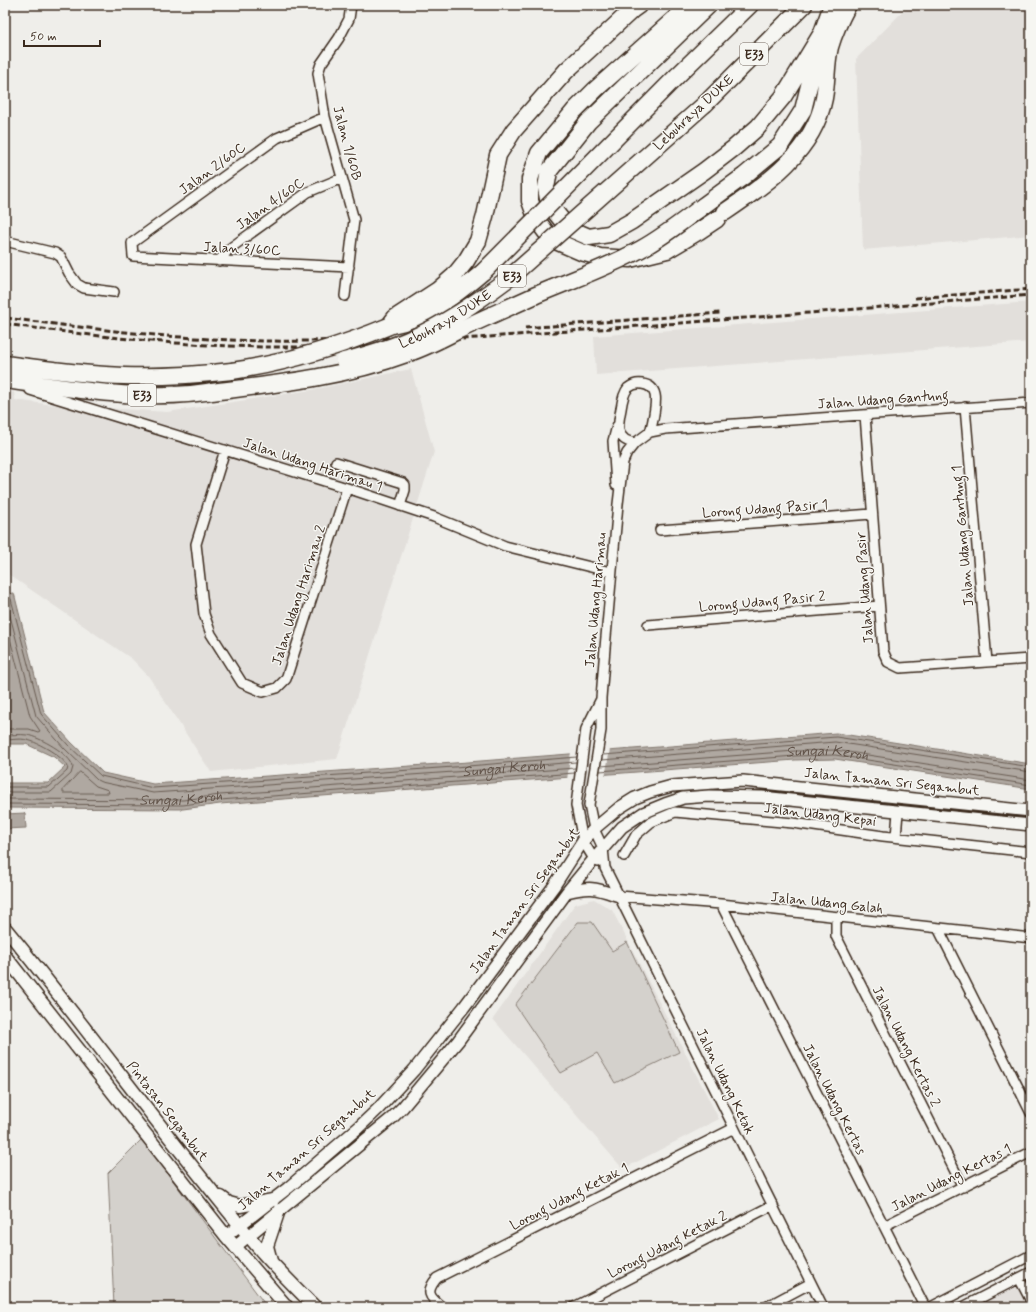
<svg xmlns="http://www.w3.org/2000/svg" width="1036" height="1312" viewBox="0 0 1036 1312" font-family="Mynerve,sans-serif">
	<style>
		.built { fill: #e2dfdb }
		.green { fill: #d4d1cc; stroke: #887e75 }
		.water { fill: #afa8a1; stroke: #81766d }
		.pier { fill: #efeeea }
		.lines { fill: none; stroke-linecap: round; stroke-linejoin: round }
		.shore { stroke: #695c52; stroke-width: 1 }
		.minor-casing { stroke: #3b2a1e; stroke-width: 12 }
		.tertiary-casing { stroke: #3b2a1e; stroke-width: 14 }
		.secondary-casing { stroke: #3b2a1e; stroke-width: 15 }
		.motorway-casing { stroke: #3b2a1e; stroke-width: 19 }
		.minor { stroke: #f6f6f2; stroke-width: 9 }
		.tertiary { stroke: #f6f6f2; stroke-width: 11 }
		.secondary { stroke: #f6f6f2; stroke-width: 12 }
		.motorway { stroke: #f6f6f2; stroke-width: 16 }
		.rail { stroke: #3b2a1e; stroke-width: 3; stroke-dasharray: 6 3; stroke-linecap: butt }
		.motorway-bridge-casing { stroke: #3b2a1e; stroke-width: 19; stroke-linecap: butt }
		.motorway-bridge { stroke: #f6f6f2; stroke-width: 16 }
		.labels { text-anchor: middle; stroke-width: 3; stroke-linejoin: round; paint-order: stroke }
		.shield { fill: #f6f6f2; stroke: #73675e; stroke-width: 1 }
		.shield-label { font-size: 13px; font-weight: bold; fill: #3b2a1e }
		.street-label { font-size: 14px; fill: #3b2a1e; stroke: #f6f6f2 }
		.water-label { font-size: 15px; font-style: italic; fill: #64564c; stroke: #f6f6f2 }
	</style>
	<rect width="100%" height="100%" fill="#efeeea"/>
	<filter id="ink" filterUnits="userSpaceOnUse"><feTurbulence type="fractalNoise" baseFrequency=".025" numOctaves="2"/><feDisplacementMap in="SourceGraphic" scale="8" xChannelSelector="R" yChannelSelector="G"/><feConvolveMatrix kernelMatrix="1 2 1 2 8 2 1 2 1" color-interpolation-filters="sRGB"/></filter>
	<g filter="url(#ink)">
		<path class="built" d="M 909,5 L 1031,5 L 1031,235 L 863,250 L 856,59 Z
			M 1031,302 L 1031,342 L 596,375 L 594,336 Z
			M 411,369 L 434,452 L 337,759 L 211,772 L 149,677 L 132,659 L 5,572 L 5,391 L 14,392 L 15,400 L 46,404 L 167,412 L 311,390 Z
			M 594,899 L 612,910 L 719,1119 L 623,1169 L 493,1019 L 575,904 Z
			M 1018,1282 L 1031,1307 L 977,1307 L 976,1305 Z"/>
		<path class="green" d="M 578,922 L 592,922 L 612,951 L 627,942 L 679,1052 L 615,1083 L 597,1053 L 561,1073 L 515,1005 Z
			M 142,1139 L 267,1307 L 114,1307 L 108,1173 Z"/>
		<path class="water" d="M 14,593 L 44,712 L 71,742 L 103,773 L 153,784 L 468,762 L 836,733 L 1031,764 L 1031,789 L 835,759 L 795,760 L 399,790 L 220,804 L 183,809 L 5,808 L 5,783 L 48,783 L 65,767 L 54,757 L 26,744 L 5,744 L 5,594 Z
			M 25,813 L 26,828 L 5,829 L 5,814 Z"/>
		<path class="pier" d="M 610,749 L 605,777 L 567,780 L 571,752 Z"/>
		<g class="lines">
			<g class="shore">
				<path d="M 5,598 L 10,598 L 11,599 L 41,714 L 68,745 L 101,776 L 153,788 L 468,766 L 577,757"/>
				<path id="s1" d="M 5,603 L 7,604 L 36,716 L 64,748 L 97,780 L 101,782 L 153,793 L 468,771 L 576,762"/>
				<path d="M 5,619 L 30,716 L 40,731 L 38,732 L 29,729 L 5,729"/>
				<path d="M 5,735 C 12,735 20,734 27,735 C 39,737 71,754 73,767 L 71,774 L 51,792 L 5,792"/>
				<path d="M 5,740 C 12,740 20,738 27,740 C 38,742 64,757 68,767 L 67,771 L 49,787 L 5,787"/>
				<path d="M 603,755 L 836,737 L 1031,767"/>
				<path d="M 602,760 L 835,742 L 1031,772"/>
				<path id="s2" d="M 601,766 L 795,751 L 835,750 L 1031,780"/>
				<path d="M 600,771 L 795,756 L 835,755 L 1031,785"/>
				<path d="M 80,772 L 96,786 L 108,790 L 109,793 L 63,793 L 63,790 Z"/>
				<path id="s3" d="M 5,799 L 183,800 L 220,795 L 575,768"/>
				<path d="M 5,804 L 183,805 L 220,800 L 575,773"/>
			</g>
			<g class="minor-casing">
				<path id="minor" d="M 325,117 L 277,138 L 132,243 L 133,256 L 349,267
					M 5,241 L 55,253 L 61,257 L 69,273 L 77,284 L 84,288 L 114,292
					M 219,261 L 229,249 L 308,192 L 342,178
					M 345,296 L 354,220 L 325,117 L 318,73 L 321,64 L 339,38 L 349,19 L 351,5
					M 30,390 L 347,488 L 434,517 L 505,546 L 611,572
					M 965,407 L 987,662
					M 865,415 L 883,651 L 888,662 L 900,668 L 1031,659
					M 635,443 C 614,440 618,424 621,409 C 622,402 623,394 628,388 C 632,385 637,383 642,384 C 659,386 656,402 654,414 C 653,420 652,426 650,432
					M 225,450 L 196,544 L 204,614 L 211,634 L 242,683 L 263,692 L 277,688 L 286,679 L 347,488
					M 336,462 L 403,483 L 405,485 L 405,490 L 400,506
					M 616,485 L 613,441 L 617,426
					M 660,530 L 872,514
					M 648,625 L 879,606
					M 896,837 L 898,812
					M 624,856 L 636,835 L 651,822 L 675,812 L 793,823 L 883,836 L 1031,852
					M 598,862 L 594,859 L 583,841 L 576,805 L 586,729 L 600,701
					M 619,896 L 721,904 L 1031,938
					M 721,904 L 925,1307
					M 836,917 L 836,936 L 963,1187
					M 938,928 L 1031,1113
					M 884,1226 L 1031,1152
					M 1019,1278 L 1031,1301
					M 442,1307 C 429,1297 425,1292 437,1278 L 734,1128
					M 574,1307 L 773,1205
					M 766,1307 L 811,1283
					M 823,1307 L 619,896 L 605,868 L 603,848 L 594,829 L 589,805 L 601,730 L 601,698 L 605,648 L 618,504 L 623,462 L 627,453 L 635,443 L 650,432 L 665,429 L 1031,403
					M 931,1307 L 1031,1255
					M 963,1307 L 1031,1272"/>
			</g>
			<g class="tertiary-casing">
				<path id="tertiary" d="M 567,892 C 592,886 595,888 619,896
					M 226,1236 L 288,1188 L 358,1128 L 378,1109 L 414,1070 L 464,1007 L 554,886 L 583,841 L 594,829 L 619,808 L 635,798 L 650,792 L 672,786 L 743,781 L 1031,811
					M 235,1247 L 392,1118 L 403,1107 L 458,1041 L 567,892 L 594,859 L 622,827 L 643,813 L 665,804 L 683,798 L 709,796 L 762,797 L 1031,825"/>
			</g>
			<g class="secondary-casing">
				<path id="secondary" d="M 5,928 C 93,1035 173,1147 262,1252 C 279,1271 297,1289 315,1307
					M 5,956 L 226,1236 L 287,1307
					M 221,1197 L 229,1203 L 240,1206 L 273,1200
					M 271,1261 L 267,1246 L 279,1210"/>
			</g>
			<g class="motorway-casing">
				<path id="motorway" d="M 690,5 L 596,89 L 574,111 L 539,153 L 530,179 L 530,201 L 537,220 L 551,239 L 581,252 L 600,257 L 630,259 L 667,250 L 699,231 L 717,219
					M 709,5 L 588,122 L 549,171 L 546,188 L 549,204 L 568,228 L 589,237 L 609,234 L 632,221 L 704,171 L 734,148 L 758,127 L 783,97 L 822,33
					M 677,76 L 750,5
					M 705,104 L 804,5
					M 703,206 L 744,176 L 780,146 L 803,110 L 822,33 L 832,5
					M 725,212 C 767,184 814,151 824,98 C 827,82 826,63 830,47 C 834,33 841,18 848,5
					M 392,325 C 428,318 457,294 484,271
					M 389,326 L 395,318 L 438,290 L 454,276 L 466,261 L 478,241 L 485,216 L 498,155 L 514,130 L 566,71 L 632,10 L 639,5
					M 5,364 C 45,369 84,375 124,376 C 160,377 196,375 232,371
					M 5,380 C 77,389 151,404 223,389"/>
			</g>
			<use href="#minor" class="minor"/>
			<use href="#tertiary" class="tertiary"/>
			<use href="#secondary" class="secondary"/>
			<use href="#motorway" class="motorway"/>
			<path class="rail" d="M 915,298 L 1031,289
				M 6,318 C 93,329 181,340 269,341 C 318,342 367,339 417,336
				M 5,324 C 92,336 180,346 268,347 C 359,348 450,340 541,333 C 705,322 868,308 1031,295
				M 525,328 L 720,313"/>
			<g class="motorway-bridge-casing">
				<g id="motorway-bridge">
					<path d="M 484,271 L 677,76"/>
					<path id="s4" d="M 344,361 C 366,355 387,349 408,340 C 445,324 477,302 509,278 L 705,104"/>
					<path d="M 232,371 C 286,363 338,347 389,326"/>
					<path d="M 211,392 C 276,384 344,377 406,354 C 424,348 442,339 459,330 C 484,318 510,307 536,295 C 571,280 607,268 641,249 C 663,237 683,221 703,206"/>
				</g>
			</g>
			<use href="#motorway-bridge" class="motorway-bridge"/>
		</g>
	</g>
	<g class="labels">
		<g class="shield">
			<rect x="740" y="43" width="28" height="22" rx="3"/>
			<rect x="498" y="265" width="28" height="22" rx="3"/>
			<rect x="128" y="384" width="28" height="22" rx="3"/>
		</g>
		<g class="shield-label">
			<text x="754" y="59">E33</text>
			<text x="512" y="281">E33</text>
			<text x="142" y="400">E33</text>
		</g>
		<g class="street-label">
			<text transform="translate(693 112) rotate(-43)" y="5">Lebuhraya DUKE</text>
			<text transform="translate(348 143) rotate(75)" y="5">Jalan 1/60B</text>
			<text transform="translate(212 168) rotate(-36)" y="5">Jalan 2/60C</text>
			<text transform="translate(270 203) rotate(-35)" y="5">Jalan 4/60C</text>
			<text transform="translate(242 248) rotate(3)" y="5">Jalan 3/60C</text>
			<text dy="5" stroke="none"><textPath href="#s4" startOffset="110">Lebuhraya DUKE</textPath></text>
			<text transform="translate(883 399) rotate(-4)" y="5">Jalan Udang Gantung</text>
			<text transform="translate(313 464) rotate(18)" y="5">Jalan Udang Harimau 1</text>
			<text transform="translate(765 508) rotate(-4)" y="5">Lorong Udang Pasir 1</text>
			<text transform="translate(962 536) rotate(-95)" y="5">Jalan Udang Gantung 1</text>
			<text transform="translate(864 588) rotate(-94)" y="5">Jalan Udang Pasir</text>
			<text transform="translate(298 595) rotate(-72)" y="5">Jalan Udang Harimau 2</text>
			<text transform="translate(595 600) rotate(-85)" y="5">Jalan Udang Harimau</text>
			<text transform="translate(762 601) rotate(-5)" y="5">Lorong Udang Pasir 2</text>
			<text transform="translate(892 781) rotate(6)" y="5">Jalan Taman Sri Segambut</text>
			<text transform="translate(820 814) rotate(7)" y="5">Jalan Udang Kepai</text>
			<text transform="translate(524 900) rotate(-54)" y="5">Jalan Taman Sri Segambut</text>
			<text transform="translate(827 902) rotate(6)" y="5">Jalan Udang Galah</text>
			<text transform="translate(907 1046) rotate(63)" y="5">Jalan Udang Kertas 2</text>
			<text transform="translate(726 1081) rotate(64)" y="5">Jalan Udang Ketak</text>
			<text transform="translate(835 1099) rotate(63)" y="5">Jalan Udang Kertas</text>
			<text transform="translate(168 1111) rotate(52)" y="5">Pintasan Segambut</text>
			<text transform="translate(306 1149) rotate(-41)" y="5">Jalan Taman Sri Segambut</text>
			<text transform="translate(951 1177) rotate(-27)" y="5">Jalan Udang Kertas 1</text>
			<text transform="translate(569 1196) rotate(-27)" y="5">Lorong Udang Ketak 1</text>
			<text transform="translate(667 1244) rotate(-27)" y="5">Lorong Udang Ketak 2</text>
		</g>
		<g class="water-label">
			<text dy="5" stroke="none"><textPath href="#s2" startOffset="227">Sungai Keroh</textPath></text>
			<text dy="5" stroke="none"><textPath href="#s1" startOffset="616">Sungai Keroh</textPath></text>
			<text dy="5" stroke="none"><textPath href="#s3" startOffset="176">Sungai Keroh</textPath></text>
		</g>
	</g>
	<rect width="1036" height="1312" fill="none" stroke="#f6f6f2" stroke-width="20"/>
	<rect x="10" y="10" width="1016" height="1292" fill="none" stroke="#3b2a1e" stroke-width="1.5" filter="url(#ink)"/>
	<path d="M24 40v6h76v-6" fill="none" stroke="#3b2a1e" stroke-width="2"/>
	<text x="30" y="40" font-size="12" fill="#3b2a1e" stroke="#f6f6f2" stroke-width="3" paint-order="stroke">50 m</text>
</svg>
